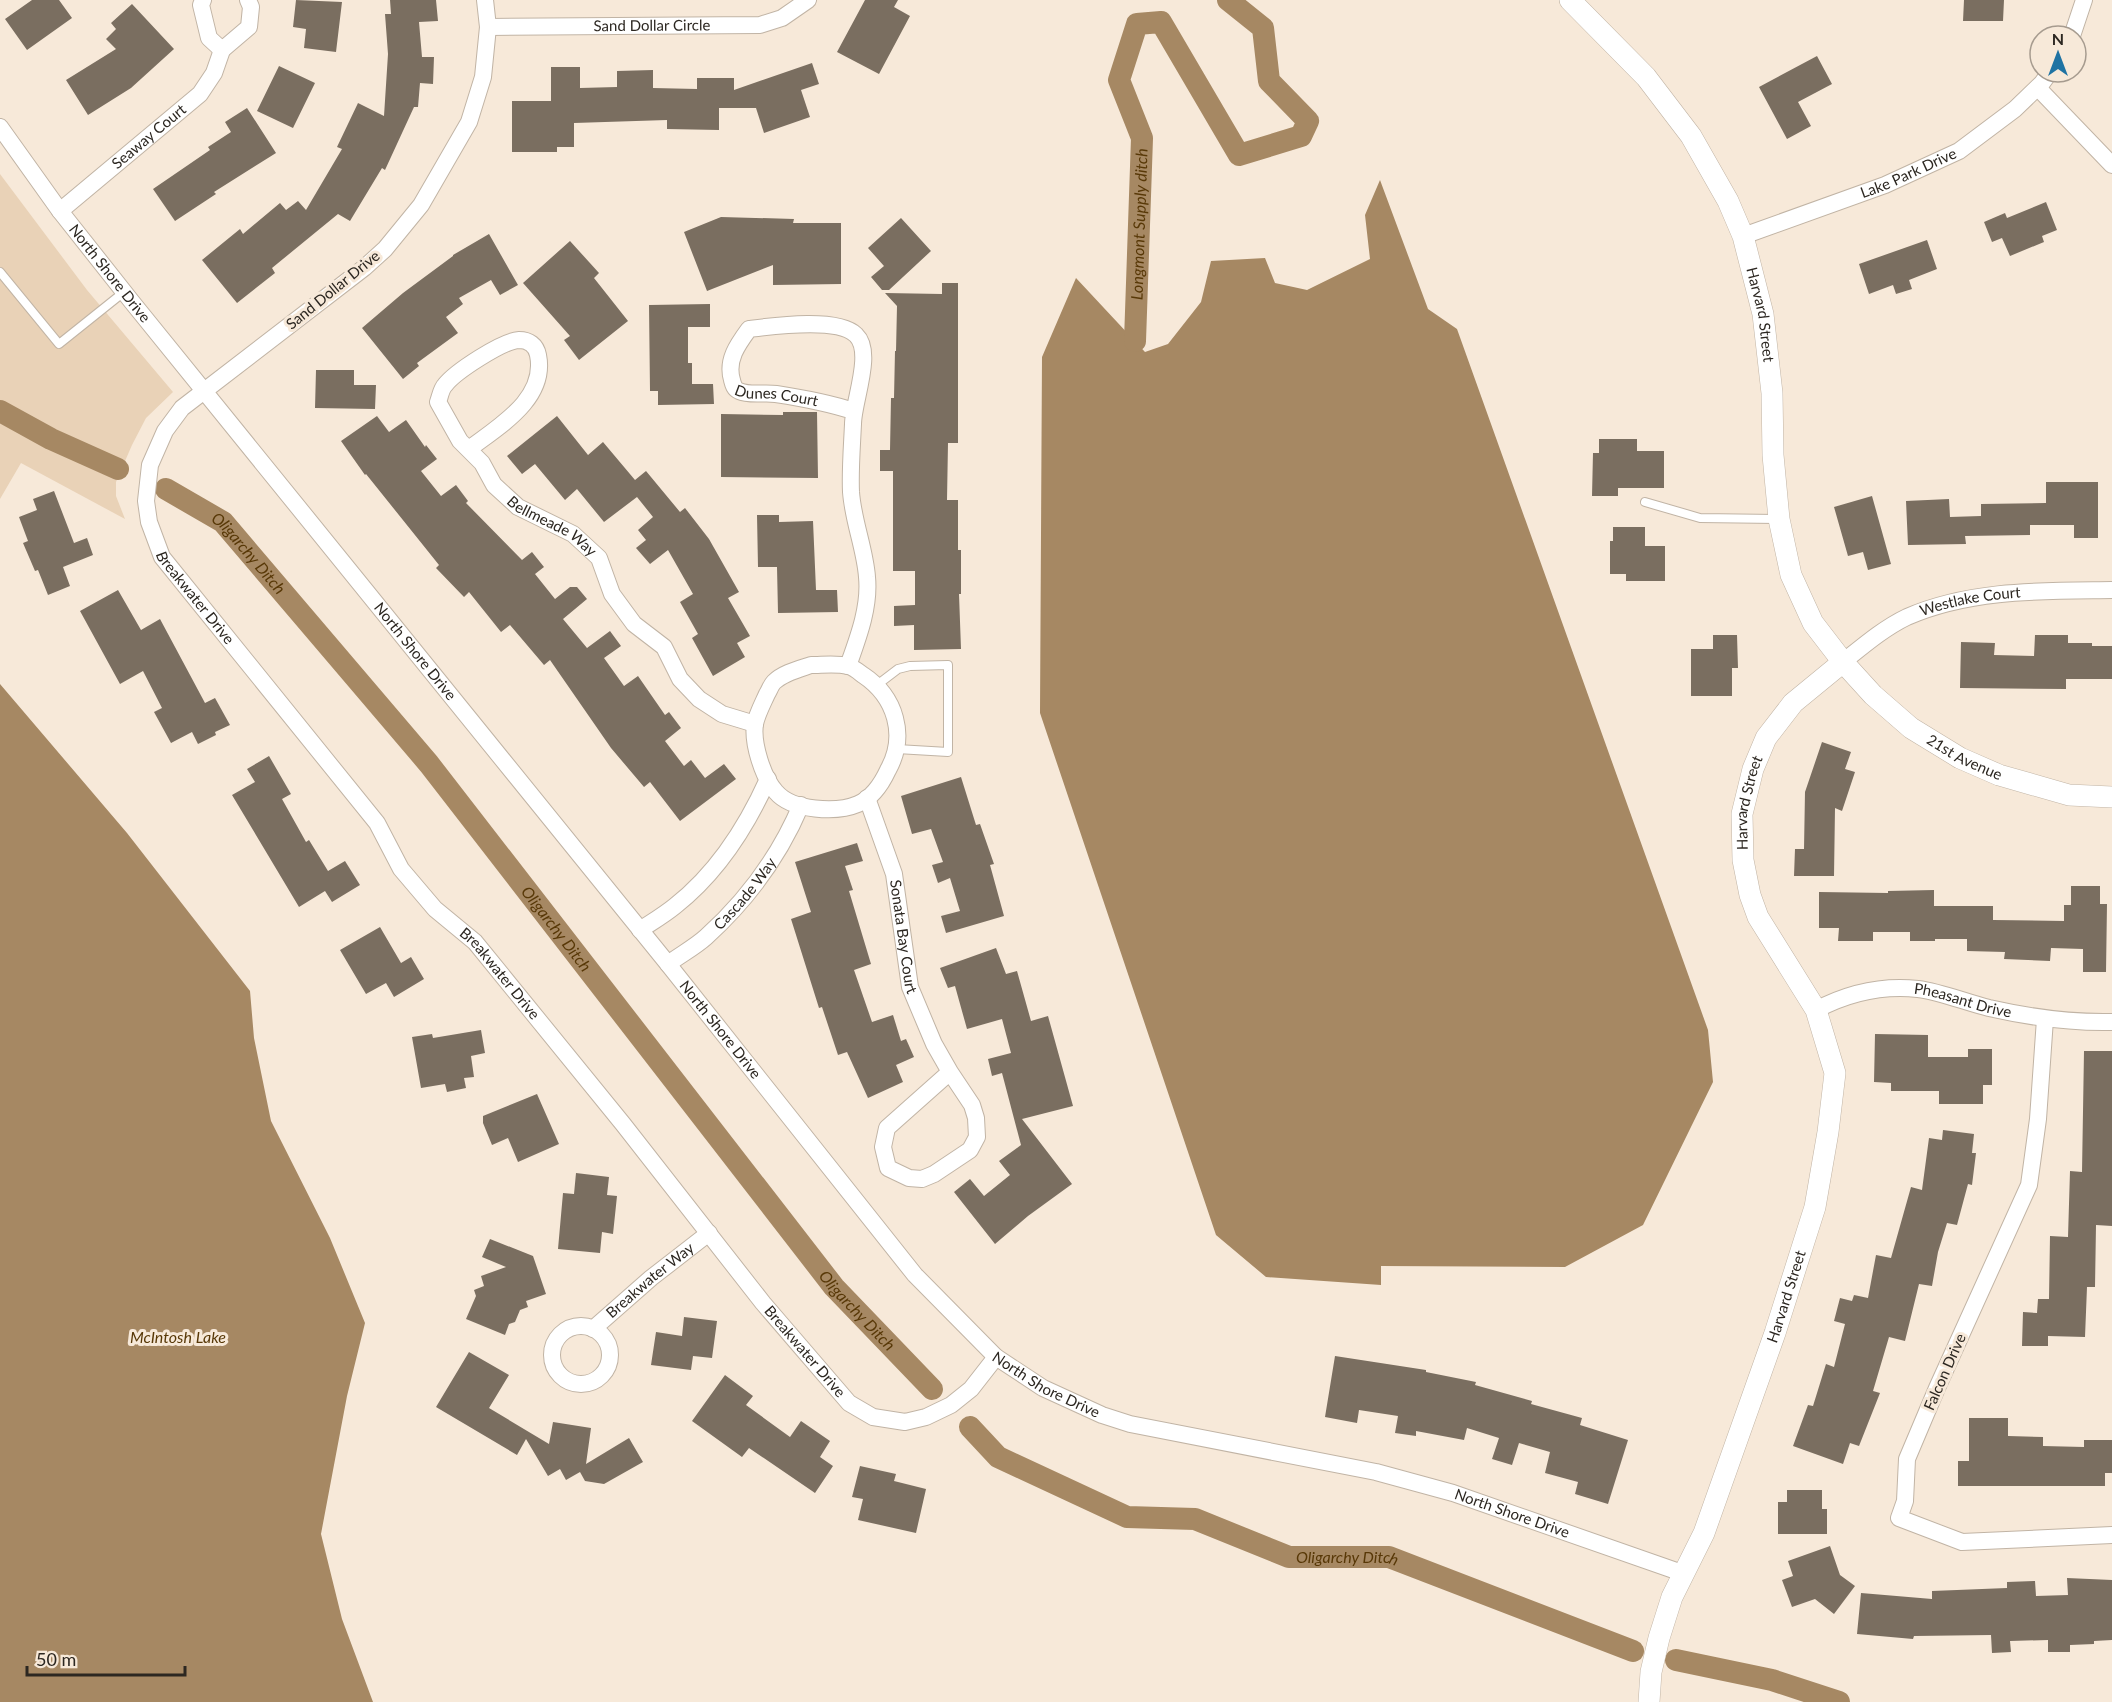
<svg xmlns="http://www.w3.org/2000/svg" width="2112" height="1702" viewBox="0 0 2112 1702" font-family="Lato,sans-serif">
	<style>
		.green { fill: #e9d2b7 }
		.water { fill: #a68863 }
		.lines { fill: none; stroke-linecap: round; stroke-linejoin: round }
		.canal { stroke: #a68863; stroke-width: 22 }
		.building { fill: #7a6e60 }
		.service-casing { stroke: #c1b4a5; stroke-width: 10 }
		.minor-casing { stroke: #c1b4a5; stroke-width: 18 }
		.tertiary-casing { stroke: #c1b4a5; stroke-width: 22 }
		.service { stroke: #fff; stroke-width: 8 }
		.minor { stroke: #fff; stroke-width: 16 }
		.tertiary { stroke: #fff; stroke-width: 21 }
		.labels { text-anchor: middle; stroke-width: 6; stroke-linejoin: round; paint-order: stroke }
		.street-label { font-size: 15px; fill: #2c2721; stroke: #f7e9d9 }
		.water-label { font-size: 16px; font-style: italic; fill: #583807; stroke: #f7e9d9 }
	</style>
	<rect width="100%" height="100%" fill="#f7e9d9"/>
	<path class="green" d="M 0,174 L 87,290 L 173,392 L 146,418 L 132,445 L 116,482 L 116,496 L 125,519 L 21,463 L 0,499 Z"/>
	<path class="water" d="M 1380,180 L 1428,309 L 1457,329 L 1708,1030 L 1713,1082 L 1643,1225 L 1565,1267 L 1381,1266 L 1381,1285 L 1266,1277 L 1216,1235 L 1040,713 L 1042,357 L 1076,278 L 1145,352 L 1168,344 L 1201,302 L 1211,261 L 1265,258 L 1275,283 L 1307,290 L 1370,259 L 1365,215 Z
		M 0,684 L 127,833 L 250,991 L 254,1038 L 271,1121 L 330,1238 L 365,1323 L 347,1396 L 321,1534 L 342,1619 L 373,1702 L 0,1702 Z"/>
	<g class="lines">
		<g class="canal">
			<path id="s1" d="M 1135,341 L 1142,138 L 1119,80 L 1137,24 L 1161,22 L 1239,155 L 1301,136 L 1308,121 L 1269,81 L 1263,28 L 1228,0"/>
			<path d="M 0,411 L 51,439 L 118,469"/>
			<path id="s2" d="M 166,489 L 223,522 L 429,764 L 834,1287 L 932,1389"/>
			<path id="s3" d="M 970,1427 L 998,1457 L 1127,1517 L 1195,1519 L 1289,1557 L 1389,1557 L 1633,1651"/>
			<path d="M 1676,1660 L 1772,1680 L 1839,1702"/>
		</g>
	</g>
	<path class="building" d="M 32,0 L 59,0 L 72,18 L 27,50 L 5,19 Z
		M 296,0 L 342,2 L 336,52 L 304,48 L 306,29 L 293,27 Z
		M 390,0 L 436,0 L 438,21 L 419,22 L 422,57 L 434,57 L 433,84 L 420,83 L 418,107 L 414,107 L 385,170 L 382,168 L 350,221 L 338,214 L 272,268 L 275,273 L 237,303 L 202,260 L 240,229 L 243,234 L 280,203 L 286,210 L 298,201 L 306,210 L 342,149 L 337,147 L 358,103 L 384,116 L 388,54 L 385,14 L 391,14 Z
		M 865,0 L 898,0 L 894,7 L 910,16 L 879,74 L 837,52 Z
		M 1964,0 L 2004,0 L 2003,21 L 1963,21 Z
		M 132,4 L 174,49 L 131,88 L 88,115 L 66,80 L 116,49 L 106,39 L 116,29 L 111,23 Z
		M 1817,56 L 1832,84 L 1798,102 L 1811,126 L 1787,139 L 1759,87 Z
		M 812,63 L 819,84 L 801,90 L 810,117 L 764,133 L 756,108 L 719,108 L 719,130 L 667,129 L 667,120 L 574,123 L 574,147 L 557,147 L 557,152 L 512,152 L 512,101 L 551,101 L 551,67 L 580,67 L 580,88 L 617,87 L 617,71 L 653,70 L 653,88 L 697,89 L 697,78 L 734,78 L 734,90 Z
		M 279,66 L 315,83 L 293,128 L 257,111 Z
		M 247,108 L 276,153 L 214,192 L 216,194 L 175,221 L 153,189 L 210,150 L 208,147 L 231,132 L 225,122 Z
		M 2046,202 L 2057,230 L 2042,236 L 2044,242 L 2010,256 L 2002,238 L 1992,242 L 1984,222 L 2005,213 L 2007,218 Z
		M 721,217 L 794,219 L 793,223 L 841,223 L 841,284 L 773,285 L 773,265 L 707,291 L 684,232 Z
		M 901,218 L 931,251 L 889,290 L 882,290 L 871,277 L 884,266 L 868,248 Z
		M 489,234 L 518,285 L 500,295 L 491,280 L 459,298 L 463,304 L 446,317 L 458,333 L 417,363 L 419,366 L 403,379 L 362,328 L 403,293 L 453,256 L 453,255 Z
		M 1927,240 L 1937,269 L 1909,280 L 1912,289 L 1896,294 L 1893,285 L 1869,294 L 1859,264 Z
		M 570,241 L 599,273 L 594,278 L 628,321 L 579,360 L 564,340 L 570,336 L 523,283 Z
		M 942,283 L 958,283 L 958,443 L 948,443 L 947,500 L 958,500 L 958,550 L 961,550 L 961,594 L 959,594 L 961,649 L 914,650 L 914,625 L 894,626 L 894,606 L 915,605 L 915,571 L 893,571 L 893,471 L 880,471 L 880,450 L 890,450 L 891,398 L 894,398 L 895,351 L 896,351 L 897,306 L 885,293 L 942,294 Z
		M 710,304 L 710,327 L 688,327 L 688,363 L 692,363 L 692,384 L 713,384 L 714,404 L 658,405 L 658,391 L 650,391 L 649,305 Z
		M 316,370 L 354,370 L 354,385 L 376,385 L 375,409 L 315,408 Z
		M 783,412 L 817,412 L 818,478 L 721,477 L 721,414 L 783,415 Z
		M 377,416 L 389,432 L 406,420 L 425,447 L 426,445 L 437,459 L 421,471 L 441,496 L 456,485 L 468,501 L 466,503 L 522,560 L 532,552 L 544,567 L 535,574 L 555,599 L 570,587 L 577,587 L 587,599 L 563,619 L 587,648 L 610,631 L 621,646 L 604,658 L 624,686 L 638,676 L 665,715 L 669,712 L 681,728 L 665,741 L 684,766 L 691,760 L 705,778 L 724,764 L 736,779 L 680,821 L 650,782 L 644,787 L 611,748 L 550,660 L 544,665 L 510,625 L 501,632 L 469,592 L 464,597 L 436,568 L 439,565 L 366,474 L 365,475 L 341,441 Z
		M 557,416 L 588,455 L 603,442 L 635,480 L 646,471 L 680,512 L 685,508 L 709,539 L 739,592 L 728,598 L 750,636 L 737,643 L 745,657 L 713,676 L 692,638 L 698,634 L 680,602 L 693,594 L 668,550 L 650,564 L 636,548 L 646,540 L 638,530 L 653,517 L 637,497 L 604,522 L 577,489 L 565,500 L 535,464 L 522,474 L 507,456 Z
		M 1599,439 L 1637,439 L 1637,451 L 1664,451 L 1664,488 L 1618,488 L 1618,496 L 1592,496 L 1593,453 L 1599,453 Z
		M 2046,482 L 2098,482 L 2098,538 L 2074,538 L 2074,525 L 2030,525 L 2030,535 L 1965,536 L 1966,544 L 1908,545 L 1906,501 L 1949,499 L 1950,517 L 1981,516 L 1981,504 L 2046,503 Z
		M 54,491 L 74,543 L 87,538 L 93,555 L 63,567 L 70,586 L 48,595 L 38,570 L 35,571 L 23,543 L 28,541 L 19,517 L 37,510 L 33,499 Z
		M 1872,496 L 1891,564 L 1868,570 L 1863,552 L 1848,556 L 1834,507 Z
		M 757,515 L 779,515 L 779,522 L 813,521 L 816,590 L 837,590 L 838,612 L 778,613 L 777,567 L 758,567 Z
		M 1613,527 L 1645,527 L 1645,546 L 1665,546 L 1665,581 L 1626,581 L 1626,574 L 1610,574 L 1610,541 L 1613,541 Z
		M 118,590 L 141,630 L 160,619 L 205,703 L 215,698 L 230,725 L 215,732 L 216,735 L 198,744 L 192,732 L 171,743 L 154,712 L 162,708 L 143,671 L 120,684 L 80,611 Z
		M 1713,635 L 1737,635 L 1738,668 L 1732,668 L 1732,696 L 1691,696 L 1691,649 L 1713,649 Z
		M 2035,635 L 2068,635 L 2068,643 L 2092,643 L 2092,646 L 2112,646 L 2112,679 L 2066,679 L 2066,689 L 1960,688 L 1961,642 L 1995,643 L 1994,655 L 2034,656 Z
		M 1822,742 L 1851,752 L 1845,769 L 1855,772 L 1842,811 L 1835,808 L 1834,876 L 1794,876 L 1795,849 L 1804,849 L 1805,792 Z
		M 269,756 L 291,794 L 282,799 L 306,842 L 309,840 L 328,871 L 345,861 L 360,885 L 332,902 L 325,891 L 299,907 L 232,795 L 255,782 L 247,769 Z
		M 961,777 L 976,825 L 980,824 L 994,864 L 990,865 L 1004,916 L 946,933 L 941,916 L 960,911 L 950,878 L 938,883 L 932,865 L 943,862 L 931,829 L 912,834 L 901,796 Z
		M 857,843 L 863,861 L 845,866 L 853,890 L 849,891 L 871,964 L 854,970 L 872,1022 L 893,1015 L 901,1041 L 906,1039 L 914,1057 L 896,1065 L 903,1082 L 868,1098 L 847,1052 L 838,1055 L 822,1007 L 819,1008 L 791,919 L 811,912 L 795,862 Z
		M 2071,886 L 2100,886 L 2100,904 L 2107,904 L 2106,972 L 2083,972 L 2083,949 L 2051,948 L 2050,961 L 2004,959 L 2005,952 L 1967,951 L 1967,939 L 1935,939 L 1935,941 L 1910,941 L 1910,932 L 1873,932 L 1873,941 L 1838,941 L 1839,928 L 1819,928 L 1819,892 L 1888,893 L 1888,891 L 1934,890 L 1934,906 L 1993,906 L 1993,920 L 2064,921 L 2064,905 L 2071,905 Z
		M 380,927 L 401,963 L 411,957 L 424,979 L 394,997 L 386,983 L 366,994 L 340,950 Z
		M 996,948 L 1006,974 L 1017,971 L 1031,1021 L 1048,1016 L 1073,1106 L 1022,1119 L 1072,1184 L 1028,1216 L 995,1244 L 954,1192 L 970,1179 L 984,1196 L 1010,1175 L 999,1161 L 1021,1145 L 1002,1073 L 992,1076 L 988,1059 L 1011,1053 L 1002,1019 L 967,1029 L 955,986 L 948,988 L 940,968 Z
		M 481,1030 L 485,1053 L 471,1056 L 474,1077 L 464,1078 L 466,1088 L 447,1092 L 445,1084 L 421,1088 L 412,1037 L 432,1034 L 433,1038 Z
		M 1875,1034 L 1928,1035 L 1928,1057 L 1968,1057 L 1968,1049 L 1992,1049 L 1992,1085 L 1983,1085 L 1983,1104 L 1939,1104 L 1939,1091 L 1891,1091 L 1891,1083 L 1874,1082 Z
		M 2084,1051 L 2112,1051 L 2112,1226 L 2096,1225 L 2095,1287 L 2087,1287 L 2085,1337 L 2048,1336 L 2048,1346 L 2022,1346 L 2023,1312 L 2037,1313 L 2038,1299 L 2049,1299 L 2050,1236 L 2068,1237 L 2070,1171 L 2082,1172 Z
		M 537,1094 L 559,1144 L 518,1162 L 508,1138 L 492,1145 L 483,1123 L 483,1116 Z
		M 1943,1130 L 1974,1134 L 1972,1153 L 1976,1153 L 1972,1185 L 1968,1184 L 1957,1225 L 1947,1223 L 1938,1252 L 1932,1286 L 1919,1284 L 1905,1341 L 1889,1337 L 1873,1391 L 1880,1393 L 1859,1446 L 1850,1443 L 1843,1464 L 1793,1446 L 1808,1405 L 1813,1406 L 1826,1364 L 1834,1367 L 1845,1324 L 1834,1321 L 1840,1298 L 1852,1301 L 1854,1295 L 1868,1298 L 1876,1255 L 1891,1258 L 1911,1187 L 1922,1190 L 1929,1138 L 1942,1140 Z
		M 576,1173 L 609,1177 L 607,1195 L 617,1196 L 613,1234 L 602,1232 L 600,1253 L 558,1249 L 563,1193 L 574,1194 Z
		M 490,1239 L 533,1256 L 546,1294 L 526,1301 L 528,1307 L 520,1310 L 515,1322 L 509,1324 L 505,1335 L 466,1319 L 476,1296 L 474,1290 L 484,1286 L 481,1276 L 506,1267 L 482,1257 Z
		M 684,1317 L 717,1321 L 712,1358 L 693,1356 L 691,1370 L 651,1365 L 656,1332 L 682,1336 Z
		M 469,1352 L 509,1375 L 489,1408 L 549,1444 L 553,1422 L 591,1428 L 586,1464 L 629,1438 L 643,1462 L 604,1484 L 585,1481 L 580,1472 L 566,1480 L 560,1469 L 548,1476 L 526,1439 L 517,1455 L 436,1407 Z
		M 1335,1356 L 1426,1370 L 1426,1372 L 1476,1382 L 1475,1385 L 1532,1401 L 1531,1404 L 1582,1418 L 1580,1425 L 1628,1440 L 1608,1504 L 1575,1494 L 1578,1482 L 1545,1473 L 1550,1452 L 1519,1443 L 1512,1465 L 1492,1459 L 1499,1438 L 1467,1428 L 1464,1440 L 1416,1431 L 1416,1436 L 1395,1433 L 1398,1416 L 1359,1410 L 1357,1423 L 1325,1417 Z
		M 725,1375 L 753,1396 L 746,1405 L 790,1437 L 801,1421 L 830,1441 L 820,1457 L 833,1466 L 815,1493 L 749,1448 L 742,1457 L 692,1421 Z
		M 1969,1418 L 2008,1418 L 2008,1436 L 2043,1437 L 2043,1446 L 2084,1447 L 2084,1440 L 2112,1440 L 2112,1473 L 2105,1473 L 2105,1486 L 1958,1486 L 1958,1461 L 1969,1461 Z
		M 860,1466 L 896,1474 L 894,1481 L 926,1489 L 916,1533 L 858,1520 L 863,1499 L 852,1497 Z
		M 1787,1490 L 1822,1490 L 1822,1509 L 1827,1509 L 1827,1534 L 1778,1534 L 1778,1502 L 1787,1502 Z
		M 1830,1546 L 1840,1575 L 1855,1586 L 1834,1614 L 1815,1599 L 1792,1607 L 1782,1580 L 1793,1576 L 1788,1561 Z
		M 2067,1578 L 2112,1580 L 2112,1640 L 2094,1641 L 2094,1644 L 2070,1645 L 2070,1652 L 2048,1652 L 2048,1640 L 2010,1641 L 2011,1652 L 1992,1653 L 1991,1635 L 1914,1636 L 1913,1639 L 1857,1634 L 1861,1593 L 1932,1599 L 1932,1591 L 2007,1588 L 2007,1582 L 2035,1581 L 2036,1596 L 2068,1595 Z"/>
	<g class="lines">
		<g class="service-casing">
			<path id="service" d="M 0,272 L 59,344 L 124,292
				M 1645,502 L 1700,518 L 1777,519
				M 877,685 L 898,669 L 910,666 L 948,665 L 948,752 L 897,749"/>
		</g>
		<g class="minor-casing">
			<g id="minor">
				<path d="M 203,0 L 201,5 L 209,38 L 222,50 L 249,27 L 251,7 L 248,0"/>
				<path id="s4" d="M 485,0 L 488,27 L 483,77 L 469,122 L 421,205 L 385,249 L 364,268 L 182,408 L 165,431 L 150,465 L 146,501 L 149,522 L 162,557 L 377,823 L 401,869 L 435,909 L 475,942 L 623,1124 L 763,1303 L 849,1403 L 873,1417 L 905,1422 L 926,1417 L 951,1405 L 971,1389 L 996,1357"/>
				<path id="s5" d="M 488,27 L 760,25 L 782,18 L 808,0"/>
				<path d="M 2072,36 L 2084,0"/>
				<path d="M 2038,88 L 2112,165"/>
				<path id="s6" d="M 0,127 L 60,211 L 132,302 L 668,964 L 915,1275 L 996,1357 L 1043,1388 L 1102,1415 L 1130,1424 L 1376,1472 L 1453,1493 L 1685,1574"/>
				<path id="s7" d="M 60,211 L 200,94 L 214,73 L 222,50"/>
				<path id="s8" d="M 1743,236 L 1885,185 L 1959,151 L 2015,109 L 2042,83 L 2050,72"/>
				<path id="s9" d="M 469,449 C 499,426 547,399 538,355 C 536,345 529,340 519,340 C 502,341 455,372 445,385 C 441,389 440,397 438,402 L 460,441 L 482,463 L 494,485 L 518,507 L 573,534 L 599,558 L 612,594 L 634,624 L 664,647 L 680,679 L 699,699 L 722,714 L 755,724"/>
				<path id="s10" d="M 1843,662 C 1863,646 1884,628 1907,617 C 1971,589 2044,591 2112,590"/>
				<path d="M 811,665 C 822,665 837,663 848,666 C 853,667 859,672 863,675 C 896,697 907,736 888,770 C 882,783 872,798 858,804 C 837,813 792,811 776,792 C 763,778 752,743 755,724 C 757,714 763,703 767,694 C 769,691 771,685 774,682 C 783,673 799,669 811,665 Z"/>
				<path id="s11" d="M 848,666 C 858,638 870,607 867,577 C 865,549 853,521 851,492 C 850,470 852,446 853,424 C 853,402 874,352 856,335 C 838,317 773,326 749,329 C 738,344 726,360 732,380 C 733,384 734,389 739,391 C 750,396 764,392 776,394 C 802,398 829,403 853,411"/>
				<path id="s12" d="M 867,798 L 894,874 L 910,987 L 934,1044 L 950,1072 L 972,1105 L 976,1118 L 977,1137 L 970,1150 L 934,1174 L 922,1179 L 909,1178 L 888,1168 L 883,1147 L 887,1128 L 950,1072"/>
				<path d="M 640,930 C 652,922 664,915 675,906 C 717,873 746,828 768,779"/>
				<path id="s13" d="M 668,964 C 680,955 695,947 706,937 C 747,900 779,857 801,805"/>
				<path id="s14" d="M 1816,1010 C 1848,993 1881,985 1918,989 C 1941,992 1965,1002 1989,1008 C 2029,1017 2071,1023 2112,1022"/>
				<path d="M 2045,1019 L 2038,1119 L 2029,1185 L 1937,1388 L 1907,1459 L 1905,1501 L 1899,1518 L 1962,1542 L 2112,1535"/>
				<circle cx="581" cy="1355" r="29"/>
				<path id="s15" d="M 593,1329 L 651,1278 L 709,1233"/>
			</g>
		</g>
		<g class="tertiary-casing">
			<g id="tertiary">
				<path id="s16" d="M 1570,0 L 1646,77 L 1691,136 L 1728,201 L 1743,236 L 1763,314 L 1772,393 L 1773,455 L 1779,519 L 1791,575 L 1813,623 L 1843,662 L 1873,695 L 1911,728 L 1960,758 L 1999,775 L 2069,795 L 2112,797"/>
				<path id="s17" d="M 1649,1702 L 1651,1672 L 1659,1638 L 1672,1597 L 1704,1533 L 1775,1333 L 1815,1207 L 1828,1132 L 1835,1073 L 1816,1010 L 1758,917 L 1750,895 L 1743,860 L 1742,814 L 1753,769 L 1766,738 L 1793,703 L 1843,662"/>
			</g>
		</g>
		<use href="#service" class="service"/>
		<use href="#minor" class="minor"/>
		<use href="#tertiary" class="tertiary"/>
	</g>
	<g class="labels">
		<g class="street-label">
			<text dy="5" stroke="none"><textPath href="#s5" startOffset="164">Sand Dollar Circle</textPath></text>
			<text dy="5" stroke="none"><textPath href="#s7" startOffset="116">Seaway Court</textPath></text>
			<text dy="5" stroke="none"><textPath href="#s8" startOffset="177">Lake Park Drive</textPath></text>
			<text dy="5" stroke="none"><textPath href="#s6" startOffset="183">North Shore Drive</textPath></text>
			<text transform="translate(333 290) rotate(-39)" y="5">Sand Dollar Drive</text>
			<text dy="5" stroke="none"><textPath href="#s16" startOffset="376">Harvard Street</textPath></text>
			<text dy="5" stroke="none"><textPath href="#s11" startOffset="555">Dunes Court</textPath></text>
			<text dy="5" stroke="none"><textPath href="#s9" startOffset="429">Bellmeade Way</textPath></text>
			<text dy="5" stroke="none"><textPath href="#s4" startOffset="748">Breakwater Drive</textPath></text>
			<text dy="5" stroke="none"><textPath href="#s10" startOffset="144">Westlake Court</textPath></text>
			<text dy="5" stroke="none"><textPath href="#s6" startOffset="669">North Shore Drive</textPath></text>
			<text dy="5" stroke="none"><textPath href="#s16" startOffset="897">21st Avenue</textPath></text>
			<text dy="5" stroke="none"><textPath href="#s17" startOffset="952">Harvard Street</textPath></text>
			<text dy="5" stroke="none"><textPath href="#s13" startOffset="105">Cascade Way</textPath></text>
			<text dy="5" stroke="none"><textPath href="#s12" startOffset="144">Sonata Bay Court</textPath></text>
			<text dy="5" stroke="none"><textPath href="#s4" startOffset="1234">Breakwater Drive</textPath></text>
			<text dy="5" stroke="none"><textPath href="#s14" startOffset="152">Pheasant Drive</textPath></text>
			<text dy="5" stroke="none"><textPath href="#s6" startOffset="1155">North Shore Drive</textPath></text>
			<text dy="5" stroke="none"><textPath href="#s15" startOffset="75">Breakwater Way</textPath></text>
			<text dy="5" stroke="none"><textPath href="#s17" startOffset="430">Harvard Street</textPath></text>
			<text dy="5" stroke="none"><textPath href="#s4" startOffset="1720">Breakwater Drive</textPath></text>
			<text transform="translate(1945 1372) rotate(-66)" y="5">Falcon Drive</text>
			<text dy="5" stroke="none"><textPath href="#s6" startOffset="1641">North Shore Drive</textPath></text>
			<text dy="5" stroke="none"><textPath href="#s6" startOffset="2127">North Shore Drive</textPath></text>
		</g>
		<g class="water-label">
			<text dy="6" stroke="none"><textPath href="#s1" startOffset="117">Longmont Supply ditch</textPath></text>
			<text dy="6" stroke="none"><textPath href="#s2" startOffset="106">Oligarchy Ditch</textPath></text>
			<text dy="6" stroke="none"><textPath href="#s2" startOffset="592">Oligarchy Ditch</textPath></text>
			<text dy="6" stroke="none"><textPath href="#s2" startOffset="1078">Oligarchy Ditch</textPath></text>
			<text x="178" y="1343">McIntosh Lake</text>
			<text dy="6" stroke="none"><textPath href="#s3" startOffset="411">Oligarchy Ditch</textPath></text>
		</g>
	</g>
	<g transform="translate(2058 54)"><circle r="28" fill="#f7e9d9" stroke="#a69b8f" stroke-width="1.5"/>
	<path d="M0-4.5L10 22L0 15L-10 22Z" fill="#1f73a3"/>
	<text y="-9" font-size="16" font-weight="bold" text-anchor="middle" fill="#2c2721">N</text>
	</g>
	<path d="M27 1666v9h158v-9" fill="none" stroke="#2c2721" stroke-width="3"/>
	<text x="36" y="1666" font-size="18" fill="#2c2721" stroke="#f7e9d9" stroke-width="4.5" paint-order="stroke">50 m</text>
</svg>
